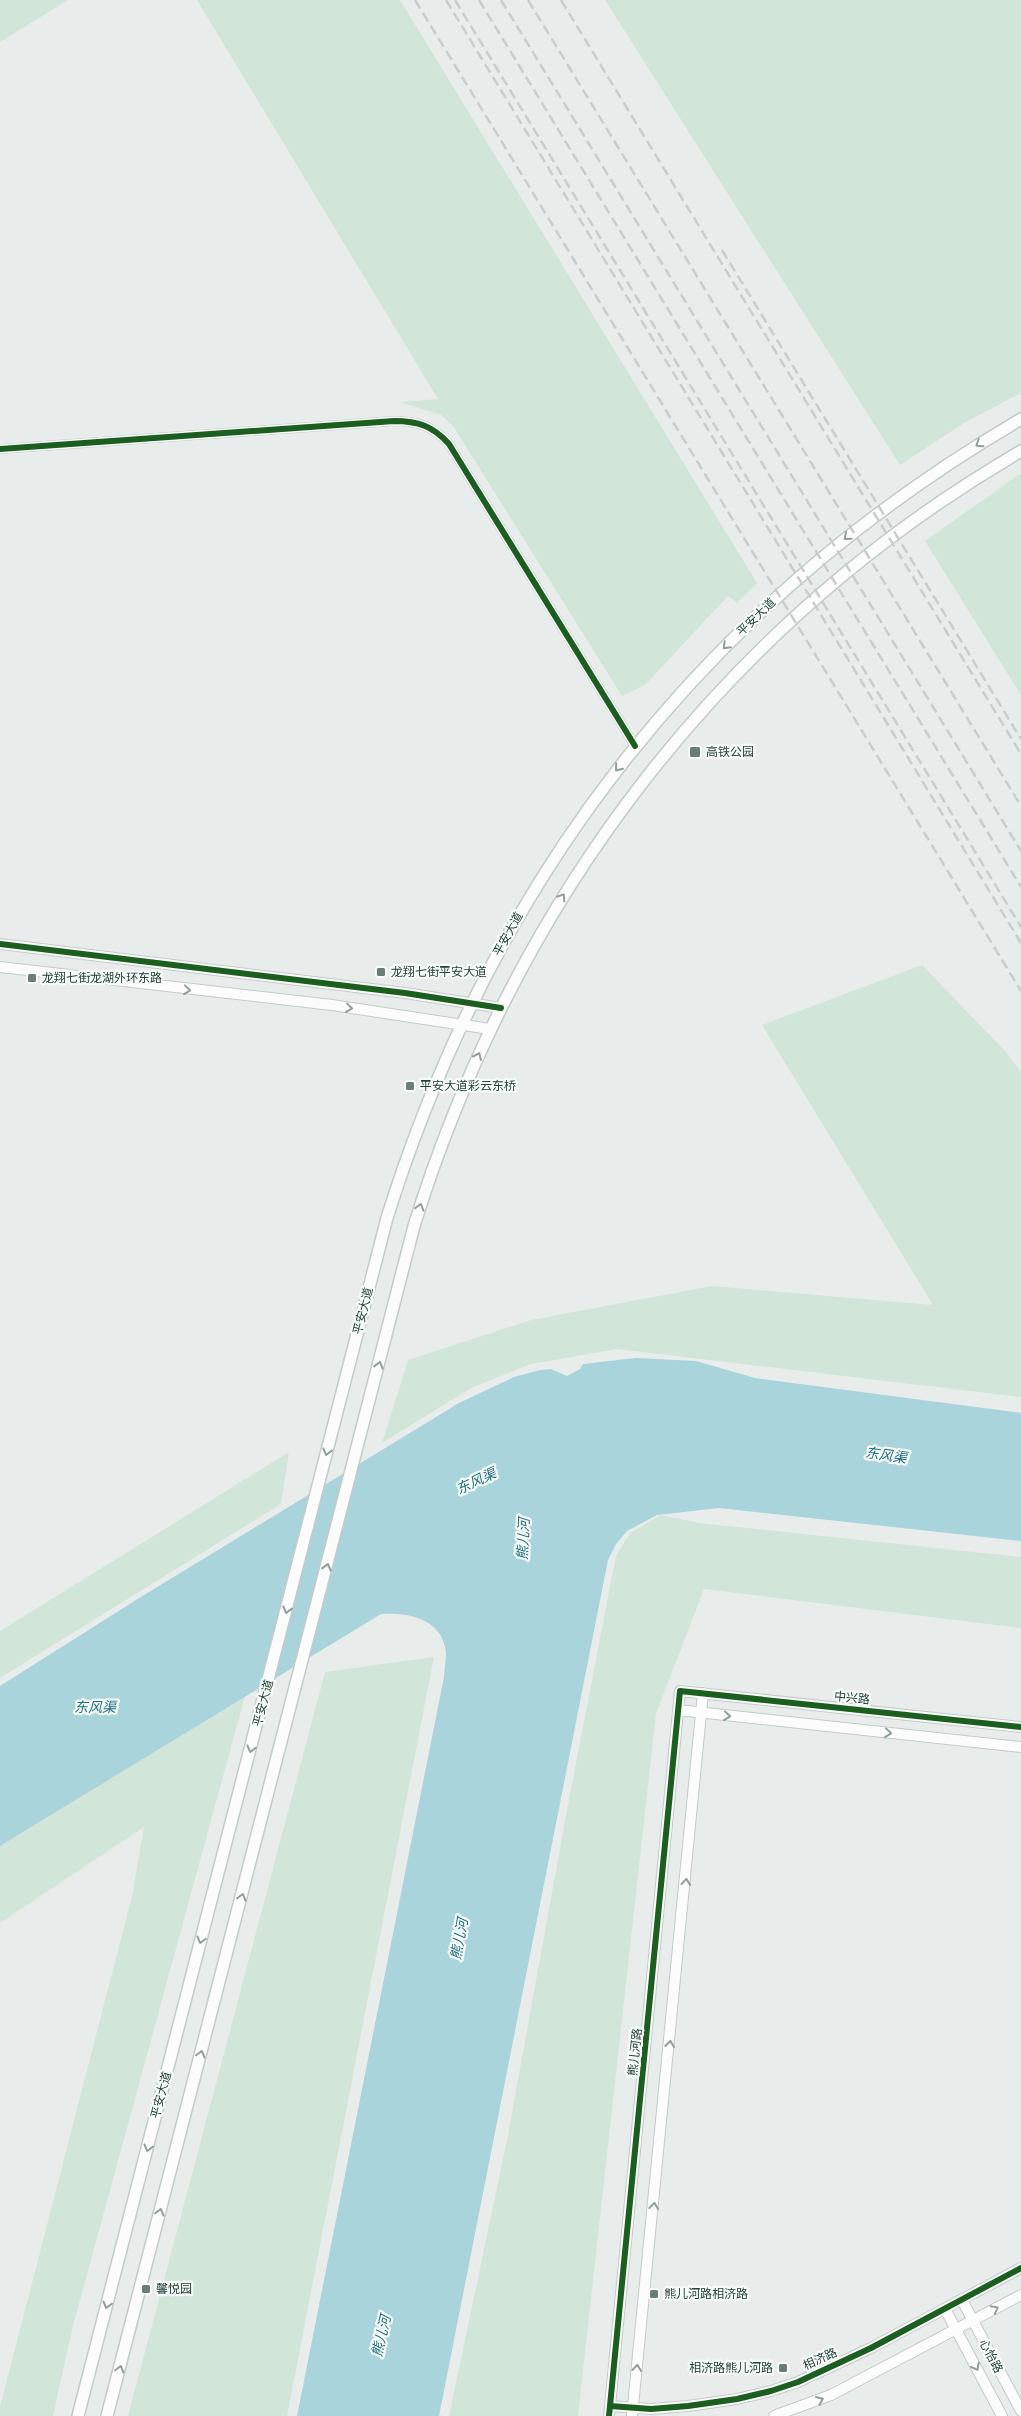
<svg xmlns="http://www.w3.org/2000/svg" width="1021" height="2416" viewBox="0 0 1021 2416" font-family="Raleway,'Noto Sans SC',sans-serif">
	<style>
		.green { fill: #d1e6d8 }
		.water { fill: #a9d4db }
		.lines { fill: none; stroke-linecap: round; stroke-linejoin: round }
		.minor-casing { stroke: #c5cac8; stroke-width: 10 }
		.tertiary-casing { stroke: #c5cac8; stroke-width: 12 }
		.secondary-casing { stroke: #c3cbc8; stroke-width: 14 }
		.minor { stroke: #fcfcfc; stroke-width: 8 }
		.tertiary { stroke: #fcfcfc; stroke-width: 10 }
		.secondary { stroke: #fcfcfc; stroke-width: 11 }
		.rail { stroke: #c9cdcc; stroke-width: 2.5; stroke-dasharray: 10 5; stroke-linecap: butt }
		.cycleway-casing { stroke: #f7fbf9; stroke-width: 9 }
		.cycleway { stroke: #1b5e20; stroke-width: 6 }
		.oneway { stroke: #909f9b }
		.poi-dot { fill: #697e78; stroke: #f7fbf9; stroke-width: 2 }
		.labels { text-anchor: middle; stroke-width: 4.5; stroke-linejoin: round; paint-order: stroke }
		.street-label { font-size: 12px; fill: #24423a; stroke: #f7fbf9 }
		.poi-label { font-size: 12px; fill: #24423a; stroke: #f7fbf9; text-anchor: start }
		.water-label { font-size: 14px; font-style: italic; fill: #1c6f80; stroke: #f7fbf9 }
	</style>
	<rect width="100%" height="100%" fill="#e8edeb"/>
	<path class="green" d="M 0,0 L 68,0 L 0,42 Z
		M 197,0 L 400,0 L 757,583 L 737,603 L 728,596 L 645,685 L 622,696 L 453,426 L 441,415 L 400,402 L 438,399 Z
		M 605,0 L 1021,0 L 1021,393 L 964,423 L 900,465 Z
		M 1021,473 L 1021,695 L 925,541 Z
		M 922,965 L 1007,1053 L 1021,1072 L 1021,1397 L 617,1349 L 531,1364 L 471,1388 L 382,1443 L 408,1360 L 531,1320 L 712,1286 L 933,1305 L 762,1025 Z
		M 289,1452 L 281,1504 L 0,1678 L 0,1631 Z
		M 661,1515 L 700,1523 L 1021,1557 L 1021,1628 L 704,1589 L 656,1714 L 578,2416 L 449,2416 L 507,2140 L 569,1799 L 616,1556 L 630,1533 Z
		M 434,1657 L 287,2416 L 128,2416 L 325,1672 Z
		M 245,1696 L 73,2326 L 53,2416 L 0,2416 L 0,2407 L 132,1896 L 144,1827 L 0,1923 L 0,1846 Z"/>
	<path class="water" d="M 636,1358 L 696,1361 L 755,1378 L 1021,1413 L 1021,1541 L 719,1508 L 657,1515 L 627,1531 L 616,1544 L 608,1560 L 439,2416 L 297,2416 L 444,1677 C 444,1669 446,1661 446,1653 C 443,1619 409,1612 381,1614 L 0,1846 L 0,1686 L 136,1600 L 459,1403 L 514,1377 L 540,1370 L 551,1369 L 567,1376 L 580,1369 L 583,1364 Z"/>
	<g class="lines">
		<g class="minor-casing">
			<path id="minor" d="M 0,449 L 394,421 C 418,421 433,426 449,444 L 635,746"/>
		</g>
		<g class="tertiary-casing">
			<path id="tertiary" d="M 0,944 L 405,993 L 501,1008
				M 0,967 L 332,1005 L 490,1029
				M 678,1710 L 1021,1747
				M 962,2300 L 1021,2411
				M 945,2309 L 1002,2416
				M 610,2406 L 651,2409 L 688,2406 L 737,2399 L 771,2391 L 798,2382 L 871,2348 L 1021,2268
				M 609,2416 L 680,1691 L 1021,1727
				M 632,2416 L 703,1693
				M 774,2416 L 831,2395 L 1021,2295"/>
		</g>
		<g class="secondary-casing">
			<path id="secondary" d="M 78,2416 L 387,1218 C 495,872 708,602 1021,419
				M 107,2416 L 414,1226 C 516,898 723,625 1021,451"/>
		</g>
		<use href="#minor" class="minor"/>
		<use href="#tertiary" class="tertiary"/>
		<use href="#secondary" class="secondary"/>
		<path class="rail" d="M 415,0 L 1021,991
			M 446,0 L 1021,943
			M 455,0 L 1021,927
			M 479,0 L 1021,887
			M 501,0 L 1021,851
			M 528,0 L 1021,806
			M 561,0 L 1021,754
			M 722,250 L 1021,739"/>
		<g class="cycleway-casing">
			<path id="cycleway" d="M 0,449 L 394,421 C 418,421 433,426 449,444 L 635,746
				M 0,944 L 405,993 L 501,1008
				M 610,2406 L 651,2409 L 688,2406 L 737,2399 L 771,2391 L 798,2382 L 871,2348 L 1021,2268
				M 609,2416 L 680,1691 L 1021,1727"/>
		</g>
		<use href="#cycleway" class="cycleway"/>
	</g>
	<defs><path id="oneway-chevron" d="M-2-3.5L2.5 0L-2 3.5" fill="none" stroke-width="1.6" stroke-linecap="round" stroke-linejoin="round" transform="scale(1.25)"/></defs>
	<g class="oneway">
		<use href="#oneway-chevron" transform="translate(979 444) rotate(147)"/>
		<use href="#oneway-chevron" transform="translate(847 537) rotate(140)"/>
		<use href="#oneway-chevron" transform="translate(726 646) rotate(135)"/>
		<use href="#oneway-chevron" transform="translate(618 768) rotate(129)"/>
		<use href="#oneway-chevron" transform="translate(562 897) rotate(-57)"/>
		<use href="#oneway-chevron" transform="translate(187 990) rotate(6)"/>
		<use href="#oneway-chevron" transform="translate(349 1008) rotate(7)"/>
		<use href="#oneway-chevron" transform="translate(478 1056) rotate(-66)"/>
		<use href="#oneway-chevron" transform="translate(420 1207) rotate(-73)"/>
		<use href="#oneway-chevron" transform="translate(379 1365) rotate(-76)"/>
		<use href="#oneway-chevron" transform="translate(327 1452) rotate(104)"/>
		<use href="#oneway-chevron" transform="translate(327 1567) rotate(-76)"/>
		<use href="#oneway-chevron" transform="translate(287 1610) rotate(104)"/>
		<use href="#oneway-chevron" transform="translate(727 1716) rotate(6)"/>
		<use href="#oneway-chevron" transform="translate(888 1733) rotate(6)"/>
		<use href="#oneway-chevron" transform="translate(251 1749) rotate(105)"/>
		<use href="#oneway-chevron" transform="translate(686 1882) rotate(-85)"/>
		<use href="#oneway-chevron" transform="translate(242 1897) rotate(-75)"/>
		<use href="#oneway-chevron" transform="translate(201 1940) rotate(105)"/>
		<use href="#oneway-chevron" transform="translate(670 2044) rotate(-84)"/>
		<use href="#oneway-chevron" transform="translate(201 2054) rotate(-75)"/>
		<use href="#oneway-chevron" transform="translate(148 2148) rotate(105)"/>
		<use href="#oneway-chevron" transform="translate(654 2206) rotate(-84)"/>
		<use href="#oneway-chevron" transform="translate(160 2212) rotate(-75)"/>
		<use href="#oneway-chevron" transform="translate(107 2305) rotate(105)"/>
		<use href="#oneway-chevron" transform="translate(995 2309) rotate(-28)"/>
		<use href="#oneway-chevron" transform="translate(976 2367) rotate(62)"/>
		<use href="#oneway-chevron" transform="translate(637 2368) rotate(-84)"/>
		<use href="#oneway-chevron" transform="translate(120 2369) rotate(-75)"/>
		<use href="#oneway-chevron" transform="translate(820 2400) rotate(-23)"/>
	</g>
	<g class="poi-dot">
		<rect x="689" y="746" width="12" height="12" rx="2.5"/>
		<rect x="376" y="967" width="10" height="10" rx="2.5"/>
		<rect x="27" y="973" width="10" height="10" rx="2.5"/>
		<rect x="405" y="1081" width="10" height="10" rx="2.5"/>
		<rect x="141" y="2284" width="10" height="10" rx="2.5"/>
		<rect x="649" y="2289" width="10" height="10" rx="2.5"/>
		<rect x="778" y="2363" width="10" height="10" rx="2.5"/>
	</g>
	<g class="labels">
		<g class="street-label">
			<text transform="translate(756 617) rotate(-44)" y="4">平安大道</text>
			<text transform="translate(508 934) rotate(-61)" y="4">平安大道</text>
			<text transform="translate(363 1311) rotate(-76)" y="4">平安大道</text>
			<text transform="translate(852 1698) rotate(6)" y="4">中兴路</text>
			<text transform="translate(263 1703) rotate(-75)" y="4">平安大道</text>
			<text transform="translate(635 2052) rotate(-84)" y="4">熊儿河路</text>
			<text transform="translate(161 2095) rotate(-75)" y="4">平安大道</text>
			<text transform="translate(991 2356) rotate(62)" y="4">心怡路</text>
			<text transform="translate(820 2359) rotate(-24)" y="4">相济路</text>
		</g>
		<g class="poi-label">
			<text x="706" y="756">高铁公园</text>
			<text x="391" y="976">龙翔七街平安大道</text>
			<text x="42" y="982">龙翔七街龙湖外环东路</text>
			<text x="420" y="1090">平安大道彩云东桥</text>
			<text x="156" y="2293">馨悦园</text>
			<text x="664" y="2298">熊儿河路相济路</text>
			<text x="773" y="2372" text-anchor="end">相济路熊儿河路</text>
		</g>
		<g class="water-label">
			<text transform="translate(886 1455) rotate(8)" y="5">东风渠</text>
			<text transform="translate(476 1481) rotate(-25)" y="5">东风渠</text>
			<text transform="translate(523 1539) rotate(-87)" y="5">熊儿河</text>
			<text x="95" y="1712">东风渠</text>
			<text transform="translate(459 1939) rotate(-80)" y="5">熊儿河</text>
			<text transform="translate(381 2336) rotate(-77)" y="5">熊儿河</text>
		</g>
	</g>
</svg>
